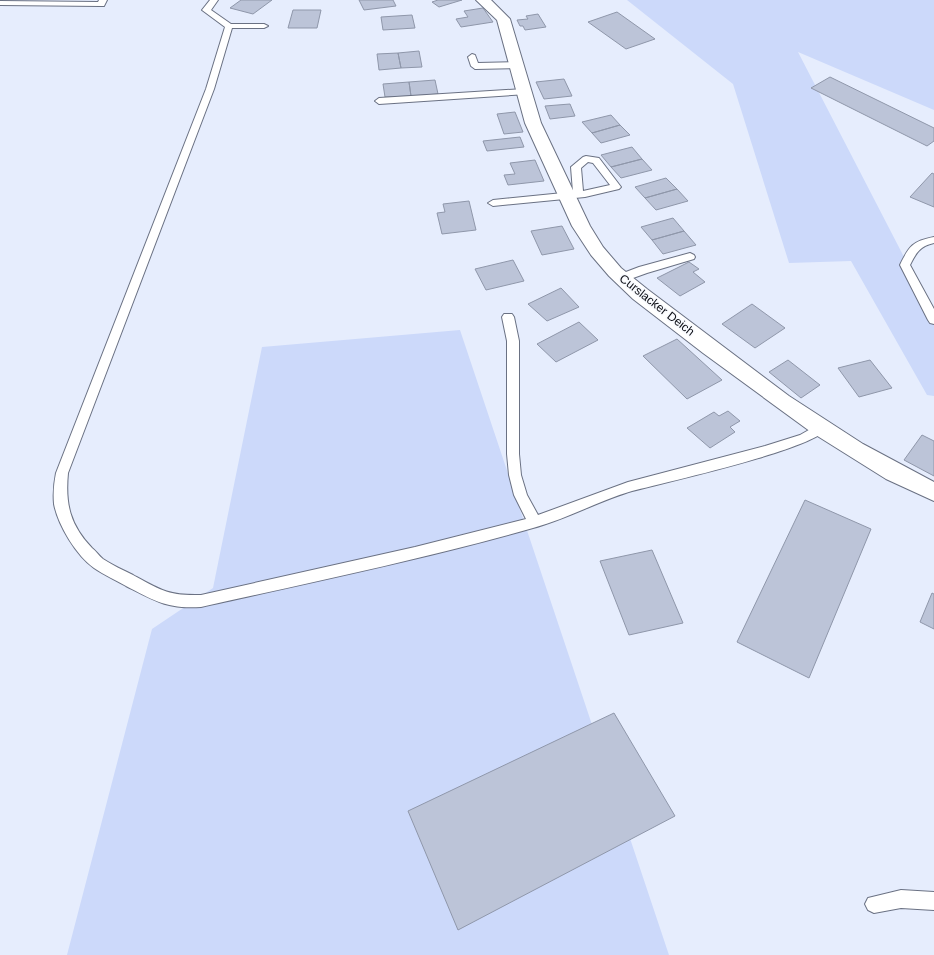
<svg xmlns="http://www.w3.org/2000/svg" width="934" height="955" viewBox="0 0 934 955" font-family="Arial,sans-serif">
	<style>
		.green { fill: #ccd9fa }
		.building { fill: #bcc4d8; stroke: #8f97aa }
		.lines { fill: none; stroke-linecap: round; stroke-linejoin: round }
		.lane-casing { stroke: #6a7183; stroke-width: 2 }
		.street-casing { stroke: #6a7183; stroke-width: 2 }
		.lane { fill: #fff; fill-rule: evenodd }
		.street { fill: #fff; fill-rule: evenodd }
		.labels { text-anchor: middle; stroke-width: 3; stroke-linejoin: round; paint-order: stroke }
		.street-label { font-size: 12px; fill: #0c0e15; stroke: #f8fafe }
	</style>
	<rect width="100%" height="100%" fill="#e6edfd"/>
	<path class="green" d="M 627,0 L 934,0 L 934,110 L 798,52 L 934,315 L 934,396 L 927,395 L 851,261 L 789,263 L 733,84 Z
		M 460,330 L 669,955 L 67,955 L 152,629 L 213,588 L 262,347 Z"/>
	<path class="building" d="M 241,0 L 272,0 L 253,14 L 230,8 Z
		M 359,0 L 393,0 L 396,6 L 364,10 Z
		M 438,0 L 462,0 L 439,7 L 432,2 Z
		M 483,8 L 493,22 L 461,27 L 456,19 L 468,17 L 464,11 Z
		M 293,10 L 321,10 L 317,28 L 288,28 Z
		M 617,12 L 655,39 L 626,49 L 588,22 Z
		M 538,14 L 546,27 L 525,30 L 523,26 L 520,26 L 517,20 L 528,19 L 526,16 Z
		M 412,15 L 415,28 L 383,30 L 381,17 Z
		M 419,51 L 422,67 L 401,68 L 398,53 Z
		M 398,53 L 401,68 L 379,70 L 377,54 Z
		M 830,77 L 934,128 L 934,141 L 927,146 L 811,88 Z
		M 564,79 L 572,96 L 544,99 L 536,82 Z
		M 435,80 L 438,94 L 411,96 L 409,82 Z
		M 409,82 L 411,96 L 385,97 L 383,84 Z
		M 570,104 L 575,116 L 550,119 L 545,106 Z
		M 515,112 L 523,132 L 504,134 L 497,114 Z
		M 611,115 L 620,125 L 592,133 L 582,122 Z
		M 620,125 L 630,135 L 601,143 L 592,133 Z
		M 520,137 L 524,147 L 487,151 L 483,141 Z
		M 632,147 L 642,159 L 611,167 L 601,155 Z
		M 642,159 L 652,170 L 621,178 L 611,167 Z
		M 535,160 L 544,181 L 508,185 L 504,175 L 515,174 L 510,163 Z
		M 932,173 L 934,174 L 934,207 L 910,197 Z
		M 666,178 L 677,189 L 645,198 L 635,187 Z
		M 677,189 L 688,201 L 656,210 L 645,198 Z
		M 469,201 L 476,230 L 442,234 L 437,213 L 445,212 L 443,204 Z
		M 673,218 L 684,231 L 652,240 L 641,227 Z
		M 562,226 L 574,249 L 542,255 L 531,231 Z
		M 684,231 L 696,245 L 663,254 L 652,240 Z
		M 513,260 L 524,281 L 486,290 L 475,269 Z
		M 689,262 L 699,269 L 693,272 L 705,282 L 680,296 L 657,278 Z
		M 561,288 L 579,307 L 547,321 L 528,304 Z
		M 752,304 L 785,328 L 755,348 L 722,324 Z
		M 579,322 L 598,340 L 556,362 L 537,344 Z
		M 677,339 L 722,380 L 687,399 L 643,356 Z
		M 788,360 L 820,385 L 801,398 L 769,372 Z
		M 870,360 L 892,388 L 859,397 L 838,368 Z
		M 728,411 L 740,421 L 730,427 L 735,432 L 710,448 L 687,428 L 714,412 L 719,416 Z
		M 922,435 L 934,441 L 934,476 L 904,460 Z
		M 805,500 L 871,529 L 809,678 L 737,642 Z
		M 652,550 L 683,623 L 629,635 L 600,561 Z
		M 932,593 L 934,594 L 934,629 L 920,622 Z
		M 614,713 L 675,816 L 458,930 L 408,811 Z"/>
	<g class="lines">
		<g class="lane-casing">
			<path id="lane" d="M 99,0 L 107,0 L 104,6 L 101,6 L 0,5 L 0,1 L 98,2 Z
				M 210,0 L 218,0 L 211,10 L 231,24 L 264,24 L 268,26 L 264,28 L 232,28 L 214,89 L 68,473 C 65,504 70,525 92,548 C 96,551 99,556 103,559 C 112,565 123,570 133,575 C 160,590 169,596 201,595 L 415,547 L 526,519 L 514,495 L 509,475 L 507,454 L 507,341 L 502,317 L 504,314 L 512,314 L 514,317 L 519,341 L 519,454 L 521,475 L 527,495 L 538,515 L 628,482 L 765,446 L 800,435 L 821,423 L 825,425 L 827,428 C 816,449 662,483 632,491 C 598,501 567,519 533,528 C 424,559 312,582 201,607 C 167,609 155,601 126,586 C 116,580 104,575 94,568 C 76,555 58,525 54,504 C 53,493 54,483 56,473 L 206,89 L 225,27 L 202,10 Z
				M 472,54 L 475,55 L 478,63 L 516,62 L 520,65 L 516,68 L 475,69 L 471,66 L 468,57 Z
				M 524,89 L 527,90 L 528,92 L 527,94 L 379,104 L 375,101 L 379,98 Z
				M 586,156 L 599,158 L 621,187 L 619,189 L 585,197 L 493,206 L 488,203 L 493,200 L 573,192 L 571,167 L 583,157 ZM 588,162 L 593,163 L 610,185 L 583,191 L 581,168 Z
				M 934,237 L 934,243 C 920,246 916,253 910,265 L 934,309 L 934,324 L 930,323 L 928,320 L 900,265 C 909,246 913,241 934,237 Z
				M 690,253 L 694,255 L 695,257 L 694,259 L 647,273 L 622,282 L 618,281 L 617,278 L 618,275 L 639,267 Z
				M 901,890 L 934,892 L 934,910 L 901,908 L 874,913 L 868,910 L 865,904 L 868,898 Z"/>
		</g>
		<g class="street-casing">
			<path id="street" d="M 476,0 L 491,0 L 510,19 L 541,123 L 590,226 L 603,247 L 621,268 L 647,289 L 789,396 L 863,444 L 934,482 L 934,501 L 886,479 L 811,432 L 703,353 L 633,299 L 609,276 L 591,255 L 572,226 L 525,123 L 497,20 Z"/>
		</g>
		<use href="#lane" class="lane"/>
		<use href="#street" class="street"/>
	</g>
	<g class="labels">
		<g class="street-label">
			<text transform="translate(657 305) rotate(38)" y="4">Curslacker Deich</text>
		</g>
	</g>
</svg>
